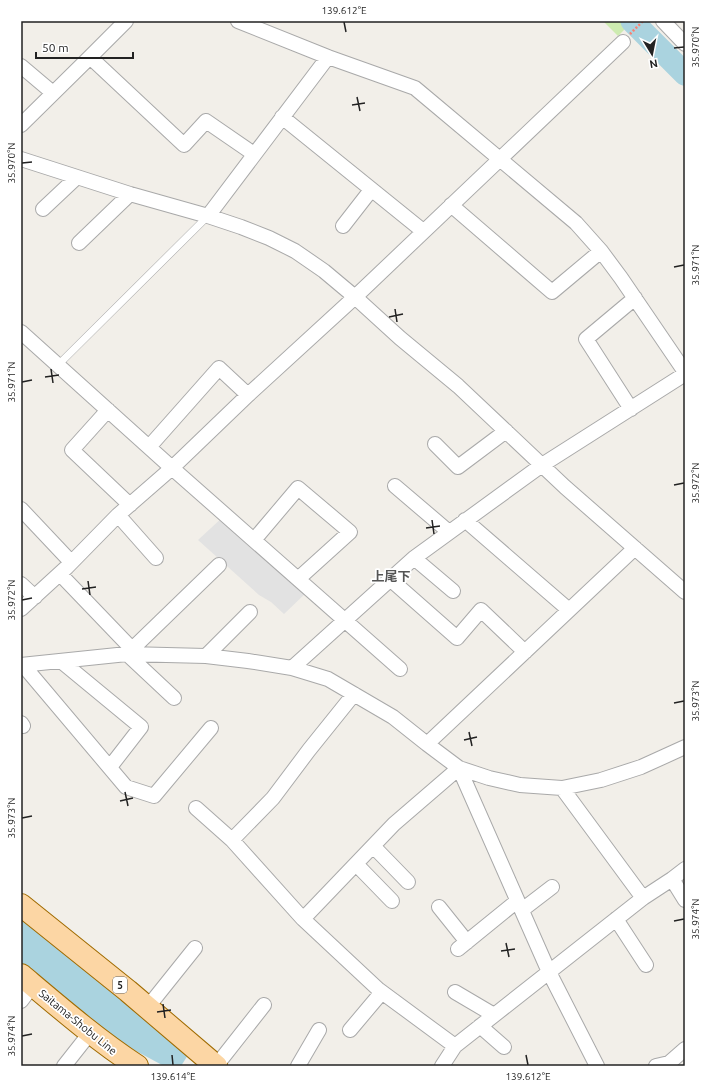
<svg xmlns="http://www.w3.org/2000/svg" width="706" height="1087" viewBox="0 0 706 1087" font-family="Ubuntu,'Noto Sans JP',sans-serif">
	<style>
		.grass { fill: #cdebb0 }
		.parking { fill: #e2e2e2 }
		.water { fill: #aad3df }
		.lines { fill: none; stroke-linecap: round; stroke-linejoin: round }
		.river { stroke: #aad3df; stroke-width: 23 }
		.service-casing { stroke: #a9a9a9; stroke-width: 8 }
		.minor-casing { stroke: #a9a9a9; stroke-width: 16 }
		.primary-casing { stroke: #a06b00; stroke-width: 24 }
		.path { stroke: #fa8072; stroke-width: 2.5; stroke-dasharray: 2 2; stroke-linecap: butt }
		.service { stroke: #fff; stroke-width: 7 }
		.minor { stroke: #fff; stroke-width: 14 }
		.primary { stroke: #fcd6a4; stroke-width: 22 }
		.ticks { fill: none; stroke: #222; stroke-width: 1.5 }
		.labels { text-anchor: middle; stroke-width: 3.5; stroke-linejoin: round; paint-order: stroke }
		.shield { fill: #fff; stroke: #646464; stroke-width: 1 }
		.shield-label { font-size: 10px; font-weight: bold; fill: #222 }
		.street-label { font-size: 11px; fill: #222; stroke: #fff }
		.quarter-label { font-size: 13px; font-weight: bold; fill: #555; stroke: #fff }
		.neatline { fill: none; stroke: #222; stroke-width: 1.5 }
		.ticks-label { font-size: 10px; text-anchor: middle; fill: #222 }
	</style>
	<rect width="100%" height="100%" fill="#f2efe9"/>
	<path class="grass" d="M 603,21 L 629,21 L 631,23 L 618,36 Z"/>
	<path class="parking" d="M 224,516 L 307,592 L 284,614 L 271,602 L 259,595 L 198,540 Z"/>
	<path class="water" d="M 21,918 L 188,1055 L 181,1066 L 164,1066 L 121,1043 L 72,1008 L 21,962 Z"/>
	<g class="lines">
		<path class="river" d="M 632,21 L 685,74"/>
		<g class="service-casing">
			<path id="service" d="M 58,365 L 208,216"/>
		</g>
		<g class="minor-casing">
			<path id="minor" d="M 238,21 L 328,57 L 415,88 L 576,223 L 601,251 L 621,278 L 685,372
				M 663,21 L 685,44
				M 90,57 L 184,145 L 206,121 L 254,154
				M 21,66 L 53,93
				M 282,117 L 423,231
				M 21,125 L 90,57 L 126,21
				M 21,159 L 130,194 L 208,216 L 241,227 L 269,238 L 295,251 L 324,271 L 355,297 L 400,338 L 458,386 L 565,487 L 685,592
				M 451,205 L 552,292 L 601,251
				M 43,209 L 76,178
				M 208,216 L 328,57
				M 343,226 L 371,190
				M 79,243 L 130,194
				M 21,332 L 172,468 L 400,669
				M 631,409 L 586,339 L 635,298
				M 108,410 L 72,450 L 130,505
				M 435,444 L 458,467 L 506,431
				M 149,447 L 219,368 L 248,395
				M 395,486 L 449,532
				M 21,509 L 71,562
				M 118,515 L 156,558
				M 465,520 L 569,610
				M 254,540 L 298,488 L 350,532 L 298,579
				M 414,558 L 453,591
				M 60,574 L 132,649
				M 390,579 L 457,638 L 481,610 L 525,652
				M 21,584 L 35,597
				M 21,609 L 67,567 L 118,515 L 172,468 L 248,395 L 355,297 L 623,42
				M 206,656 L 250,612
				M 61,661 L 141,727 L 110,767
				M 21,665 L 127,654 L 206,656 L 248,661 L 292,668 L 328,679 L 393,717 L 427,744 L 459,768 L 489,778 L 520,785 L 562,788 L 601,780 L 641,767 L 685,747
				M 23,665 L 126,787 L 154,796 L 211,728
				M 292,668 L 414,558 L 542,465 L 685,374
				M 174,698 L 127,654 L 219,565
				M 21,723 L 23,726
				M 427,744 L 635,548
				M 459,768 L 549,972 L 597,1066
				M 562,788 L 643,898
				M 196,808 L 232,840 L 273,798 L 309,750 L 354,694
				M 232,840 L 303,919
				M 373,846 L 408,882
				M 356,864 L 392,901
				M 672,879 L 685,900
				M 439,907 L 467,942
				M 522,910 L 552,887
				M 616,919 L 646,965
				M 458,949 L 517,901
				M 455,992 L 494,1015
				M 21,1001 L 33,985
				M 147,1008 L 195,948
				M 480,1026 L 504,1047
				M 350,1030 L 382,992
				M 455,1046 L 379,990 L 303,919 L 394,824 L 459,768
				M 64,1066 L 90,1033
				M 216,1066 L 264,1005
				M 298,1066 L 319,1030
				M 442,1066 L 455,1046 L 643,898 L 672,879 L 685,869
				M 656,1066 L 669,1063 L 685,1049"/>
		</g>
		<g class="primary-casing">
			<path id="primary" d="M 21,905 L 128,991 L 216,1066
				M 21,975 C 59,1007 96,1039 137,1066"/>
		</g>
		<path class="path" d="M 630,34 L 643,21"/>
		<use href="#service" class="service"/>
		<use href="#minor" class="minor"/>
		<use href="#primary" class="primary"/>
	</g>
	<path class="ticks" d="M 344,22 L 346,32M 674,48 L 684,47M 357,97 L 360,111M 352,105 L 365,103M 22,163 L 32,162M 674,267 L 684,265M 395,309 L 397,322M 389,317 L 403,314M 51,369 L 53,383M 45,377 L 59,375M 22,382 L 32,380M 674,485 L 684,483M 432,520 L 434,534M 426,528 L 440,526M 88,581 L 90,595M 82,589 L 96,587M 22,600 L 32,598M 674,703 L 684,701M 469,732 L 472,746M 464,740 L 477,737M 125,792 L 128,806M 120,801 L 133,798M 22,818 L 32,816M 674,921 L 684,919M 506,943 L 509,957M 501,951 L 515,949M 163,1004 L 165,1018M 157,1012 L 171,1010M 22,1036 L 32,1034M 172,1055 L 173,1065M 526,1055 L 528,1065"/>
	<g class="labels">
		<rect class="shield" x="113" y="977" width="14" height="16" rx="3"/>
		<g class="shield-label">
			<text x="120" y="989">5</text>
		</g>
		<g class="street-label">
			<text transform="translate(78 1022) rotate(39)" y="4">Saitama-Shobu Line</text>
		</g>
		<g class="quarter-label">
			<text x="391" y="581">上尾下</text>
		</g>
	</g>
	<rect width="706" height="1087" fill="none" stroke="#ffffff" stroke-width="44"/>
	<g transform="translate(652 54) rotate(170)" stroke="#ffffff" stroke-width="3" paint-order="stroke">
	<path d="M0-3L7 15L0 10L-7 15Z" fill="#222222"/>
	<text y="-6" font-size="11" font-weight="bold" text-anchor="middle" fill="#222222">N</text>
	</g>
	<path d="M36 52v6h97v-6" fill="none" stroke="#222222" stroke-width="2"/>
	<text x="42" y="52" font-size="12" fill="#222222" stroke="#ffffff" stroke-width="3" paint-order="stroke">50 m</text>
	<rect x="22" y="22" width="662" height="1043" class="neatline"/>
	<g class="ticks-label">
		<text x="344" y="14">139.612°E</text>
		<text transform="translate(695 47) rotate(-90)" y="4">35.970°N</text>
		<text transform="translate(11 163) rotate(-90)" y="4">35.970°N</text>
		<text transform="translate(695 265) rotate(-90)" y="4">35.971°N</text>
		<text transform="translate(11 382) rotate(-90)" y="4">35.971°N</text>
		<text transform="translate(695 483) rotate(-90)" y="4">35.972°N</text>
		<text transform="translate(11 600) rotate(-90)" y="4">35.972°N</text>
		<text transform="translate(695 701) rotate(-90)" y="4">35.973°N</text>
		<text transform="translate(11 818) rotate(-90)" y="4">35.973°N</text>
		<text transform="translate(695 919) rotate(-90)" y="4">35.974°N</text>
		<text transform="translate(11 1036) rotate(-90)" y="4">35.974°N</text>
		<text x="173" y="1080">139.614°E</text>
		<text x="528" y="1080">139.612°E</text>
	</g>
</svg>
